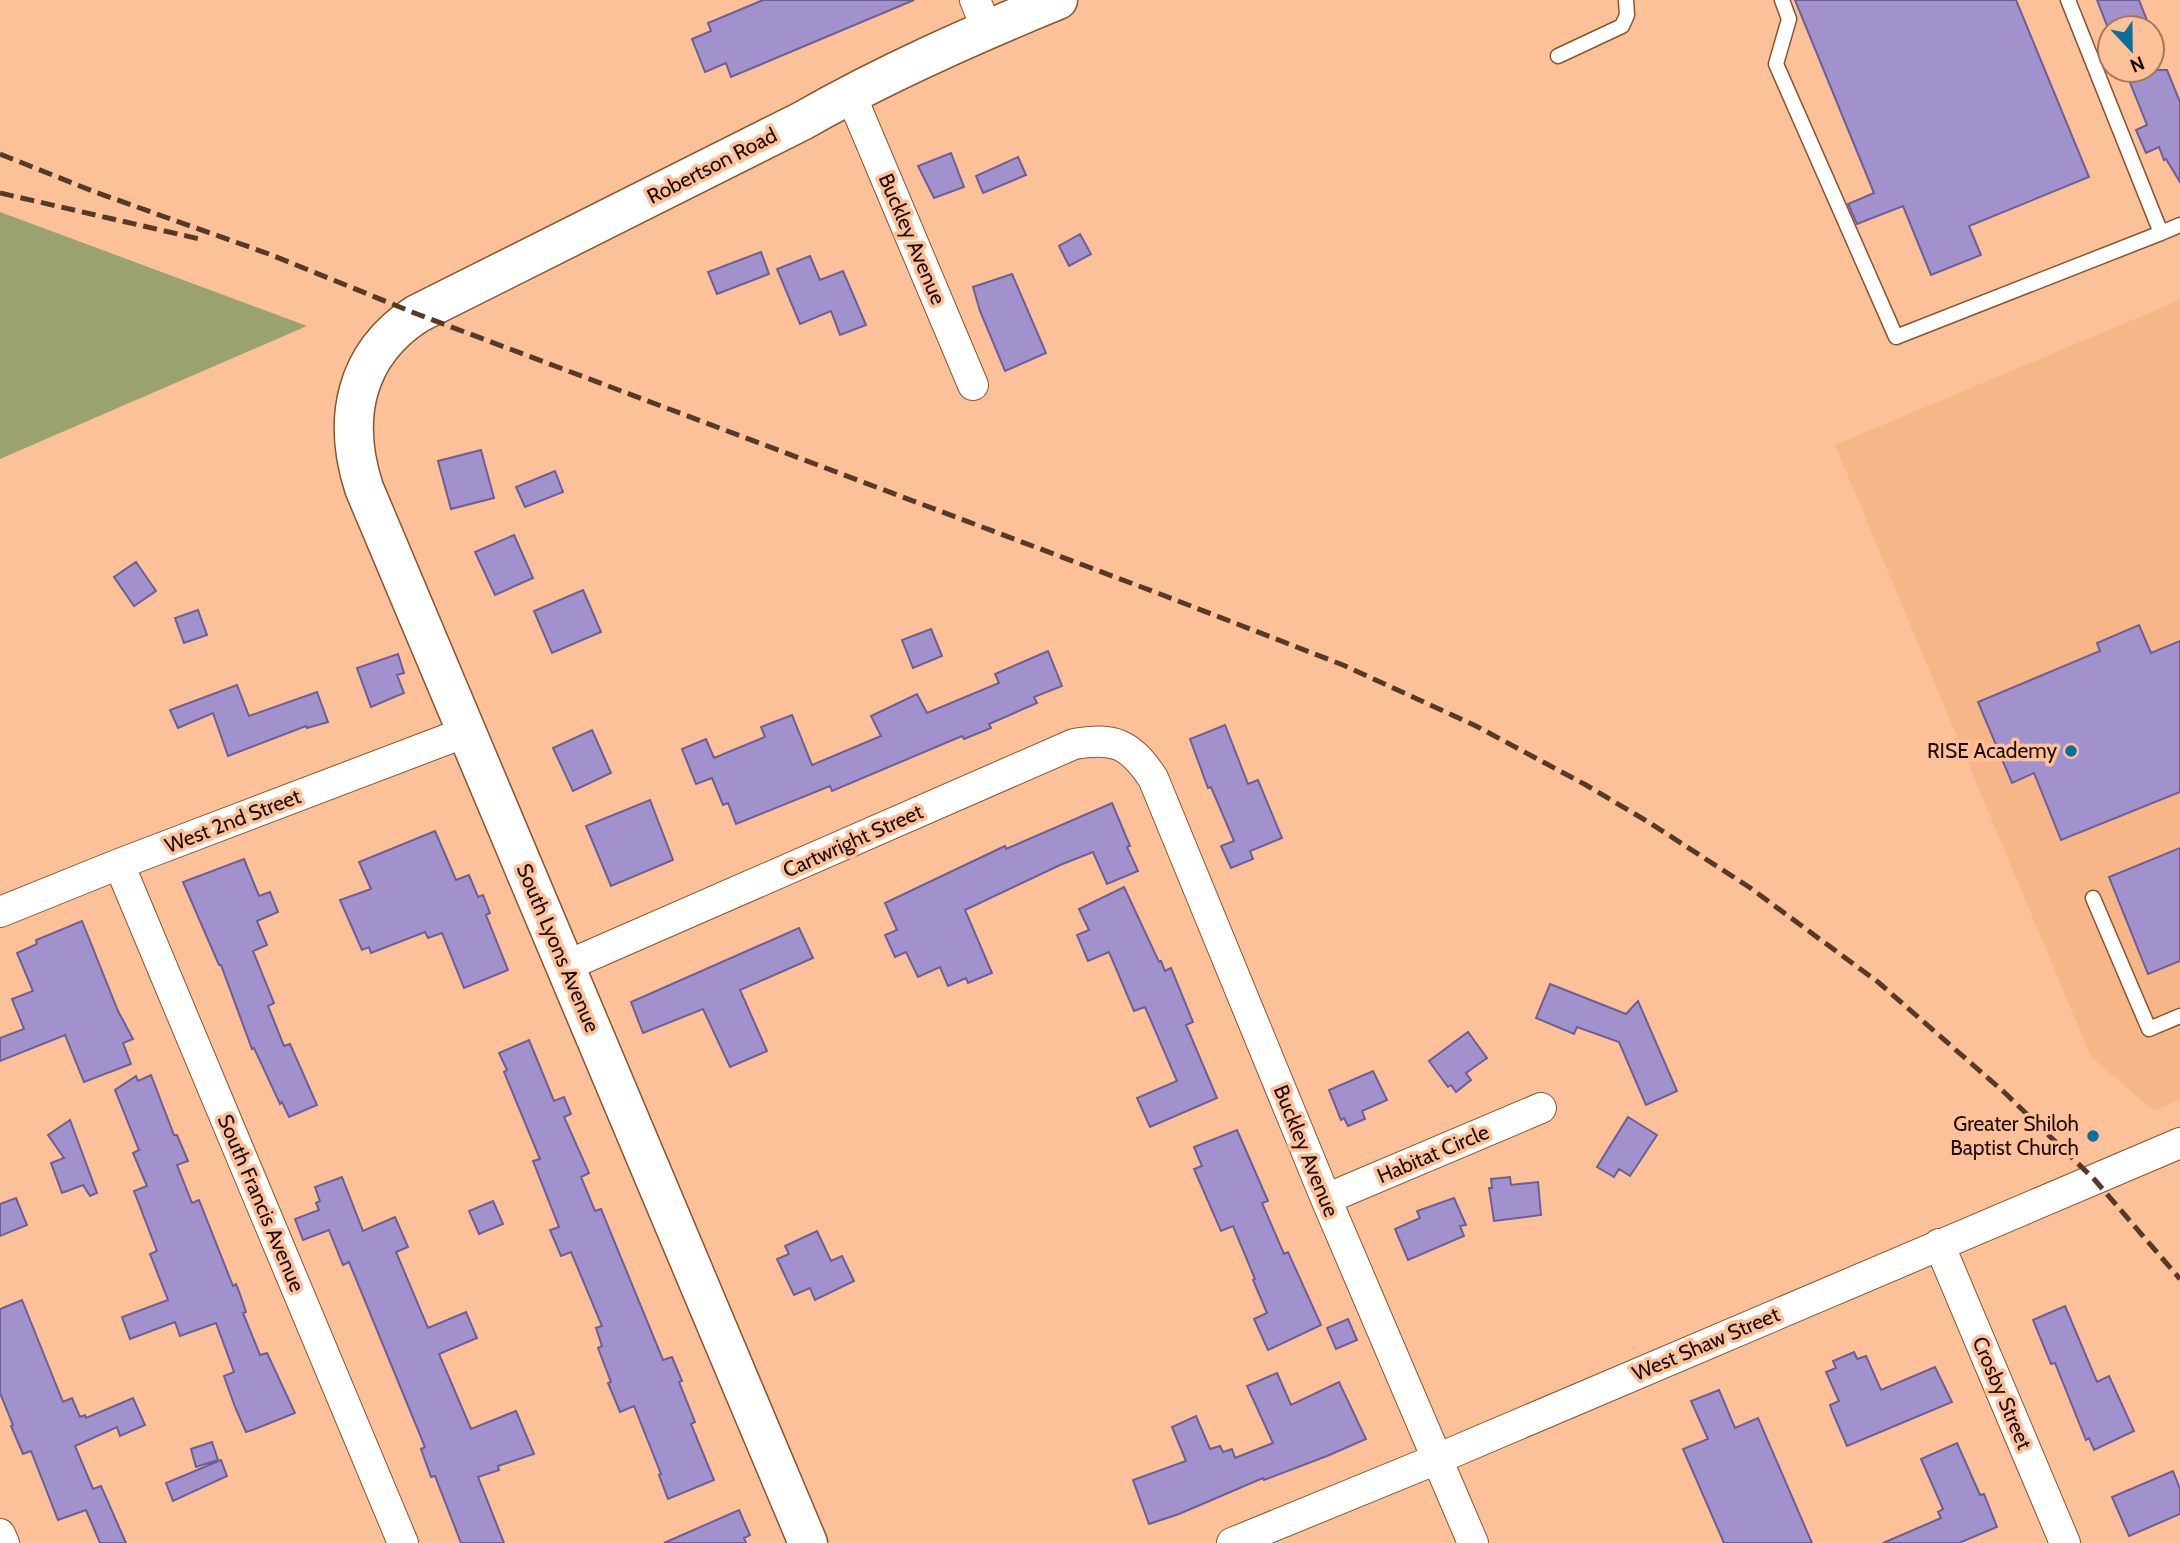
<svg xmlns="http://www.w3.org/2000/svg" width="2180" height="1543" viewBox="0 0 2180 1543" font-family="Cabin,sans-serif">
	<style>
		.built { fill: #f7b688 }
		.green { fill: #9aa36f }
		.building { fill: #a191cc; stroke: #6e5e95; stroke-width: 2 }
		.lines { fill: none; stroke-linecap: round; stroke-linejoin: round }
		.lane-casing { stroke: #88552e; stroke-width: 17 }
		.street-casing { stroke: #88552e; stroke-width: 32 }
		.secondary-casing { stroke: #88552e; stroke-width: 41 }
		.lane { stroke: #fff; stroke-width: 14 }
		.street { stroke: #fff; stroke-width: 30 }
		.secondary { stroke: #fff; stroke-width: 38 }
		.rail { stroke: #573927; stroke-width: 5; stroke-dasharray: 14 7; stroke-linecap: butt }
		.poi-dot { fill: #0b6f9c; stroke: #fcc198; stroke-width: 2.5 }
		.labels { text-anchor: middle; stroke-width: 7; stroke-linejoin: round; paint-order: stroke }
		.street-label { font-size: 21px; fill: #1f0b00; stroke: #fcc198 }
		.poi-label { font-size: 21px; fill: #1f0b00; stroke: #fcc198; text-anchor: end }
	</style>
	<rect width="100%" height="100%" fill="#fcc198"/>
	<path class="built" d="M 2180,300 L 2180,1100 L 2154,1111 L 2091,1057 L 1835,445 Z"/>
	<path class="green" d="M 0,212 L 307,326 L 0,459 Z"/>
	<path class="building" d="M 763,0 L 914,0 L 731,77 L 726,63 L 705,72 L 692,39 L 711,31 L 708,23 Z
		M 1795,0 L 2016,0 L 2089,177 L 1969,226 L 1981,255 L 1931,275 L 1903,206 L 1857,224 L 1848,204 L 1874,193 Z
		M 2097,0 L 2139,0 L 2150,28 L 2108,28 Z
		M 2125,70 L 2167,70 L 2180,102 L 2180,182 L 2166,159 L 2164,160 L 2159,147 L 2146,153 L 2136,130 L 2147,125 Z
		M 951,153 L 964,187 L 934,198 L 918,166 Z
		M 1018,157 L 1026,175 L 983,193 L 976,176 Z
		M 1080,234 L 1091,254 L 1069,266 L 1059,246 Z
		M 761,252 L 769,274 L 717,294 L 708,272 Z
		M 810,256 L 820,280 L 843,271 L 866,325 L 840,335 L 831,311 L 800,324 L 777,269 Z
		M 1012,274 L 1046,353 L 1005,371 L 980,311 L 973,287 Z
		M 481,450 L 494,498 L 451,509 L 438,461 Z
		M 555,471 L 563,492 L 525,507 L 516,487 Z
		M 514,535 L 533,578 L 495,595 L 475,552 Z
		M 136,562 L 156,591 L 134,606 L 114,577 Z
		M 583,590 L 601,632 L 552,653 L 534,611 Z
		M 198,610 L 207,635 L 184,643 L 175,618 Z
		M 2139,625 L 2151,653 L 2180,641 L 2180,792 L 2061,840 L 2034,773 L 2012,783 L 1978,702 L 2100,651 L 2097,643 Z
		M 931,629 L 942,656 L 913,668 L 902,640 Z
		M 1048,651 L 1062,686 L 1034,697 L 1037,703 L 989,724 L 991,728 L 964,739 L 962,736 L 832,791 L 830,786 L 736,824 L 728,803 L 723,805 L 712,778 L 696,784 L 682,749 L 706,739 L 714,758 L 765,737 L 761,727 L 792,715 L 812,765 L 881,736 L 871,716 L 917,694 L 927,713 L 999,683 L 995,674 Z
		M 398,654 L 404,673 L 397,675 L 404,693 L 371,707 L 357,668 Z
		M 237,685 L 249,716 L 317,692 L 328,722 L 307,728 L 306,726 L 228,756 L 213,713 L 178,728 L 170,710 Z
		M 1225,725 L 1248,784 L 1258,780 L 1282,838 L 1250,851 L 1253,859 L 1231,868 L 1221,846 L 1234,841 L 1211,787 L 1208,788 L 1190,739 Z
		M 592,730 L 611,773 L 573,791 L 553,748 Z
		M 650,800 L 673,860 L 611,886 L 586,826 Z
		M 1112,803 L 1130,846 L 1127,847 L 1138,871 L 1107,884 L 1093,852 L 1060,865 L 965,910 L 992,973 L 968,983 L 966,978 L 948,986 L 940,967 L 918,977 L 906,952 L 895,957 L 885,935 L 897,930 L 885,903 L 1005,846 L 1006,849 Z
		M 435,831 L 456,880 L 469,875 L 478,897 L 483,895 L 490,913 L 486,915 L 508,970 L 464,988 L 442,933 L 428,938 L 425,932 L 371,953 L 369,947 L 362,950 L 340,900 L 371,889 L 359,862 Z
		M 2180,848 L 2180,961 L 2148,974 L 2109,877 Z
		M 244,859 L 259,896 L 270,892 L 278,912 L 257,921 L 267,945 L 253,951 L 274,1003 L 268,1006 L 284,1046 L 290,1044 L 317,1105 L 289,1117 L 282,1102 L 280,1104 L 254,1048 L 252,1049 L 221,965 L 219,965 L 183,882 Z
		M 1124,887 L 1159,962 L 1161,961 L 1165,971 L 1171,968 L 1193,1022 L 1186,1025 L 1217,1098 L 1150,1127 L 1137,1098 L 1177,1081 L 1145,1007 L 1134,1011 L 1109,952 L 1088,961 L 1077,935 L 1089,930 L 1079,909 Z
		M 82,921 L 118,1011 L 133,1039 L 123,1043 L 131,1064 L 84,1082 L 65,1035 L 0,1061 L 0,1038 L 24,1029 L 12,999 L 33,991 L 17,953 L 37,944 L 36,940 Z
		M 799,928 L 813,958 L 740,990 L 767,1051 L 730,1067 L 703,1009 L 643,1033 L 631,1002 Z
		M 1550,984 L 1626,1014 L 1638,1001 L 1677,1091 L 1646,1105 L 1619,1042 L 1577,1027 L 1574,1034 L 1536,1018 Z
		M 1468,1032 L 1487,1058 L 1466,1073 L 1471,1080 L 1456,1092 L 1451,1085 L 1448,1087 L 1429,1061 Z
		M 529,1040 L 554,1101 L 564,1097 L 571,1114 L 564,1117 L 589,1173 L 581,1177 L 595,1211 L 601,1209 L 663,1360 L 672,1357 L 682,1381 L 679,1382 L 695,1422 L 691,1424 L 714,1480 L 668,1499 L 659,1475 L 661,1474 L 634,1406 L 620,1412 L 608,1383 L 611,1382 L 598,1348 L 602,1346 L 596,1328 L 602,1326 L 571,1252 L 561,1256 L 550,1230 L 559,1227 L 533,1161 L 540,1159 L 504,1072 L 507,1070 L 499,1053 Z
		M 1373,1071 L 1387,1100 L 1362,1111 L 1365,1119 L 1348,1126 L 1344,1118 L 1341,1120 L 1329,1090 Z
		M 151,1075 L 174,1135 L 177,1135 L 188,1161 L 177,1165 L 192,1203 L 199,1200 L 233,1286 L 236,1284 L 240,1294 L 246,1312 L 243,1313 L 260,1355 L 267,1353 L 295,1413 L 255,1429 L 246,1432 L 235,1407 L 224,1376 L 234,1372 L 216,1323 L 180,1336 L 175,1322 L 130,1339 L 122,1317 L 168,1300 L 150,1254 L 157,1251 L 134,1191 L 147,1186 L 133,1153 L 139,1150 L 115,1090 L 136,1076 L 138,1081 Z
		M 1628,1117 L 1657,1135 L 1630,1176 L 1619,1169 L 1614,1177 L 1597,1167 Z
		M 70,1120 L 97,1193 L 90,1196 L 83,1185 L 62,1193 L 51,1163 L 64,1158 L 48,1135 Z
		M 1237,1130 L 1268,1201 L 1262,1203 L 1284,1254 L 1288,1252 L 1321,1325 L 1268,1350 L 1254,1319 L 1267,1313 L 1253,1280 L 1255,1279 L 1233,1226 L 1221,1231 L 1194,1169 L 1202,1166 L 1194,1147 Z
		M 342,1177 L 363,1231 L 395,1217 L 408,1247 L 396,1252 L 428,1328 L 466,1312 L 477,1338 L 439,1354 L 471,1429 L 516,1411 L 534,1454 L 498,1466 L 499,1470 L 478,1477 L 504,1543 L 461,1543 L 435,1476 L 431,1477 L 421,1449 L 425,1447 L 349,1262 L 343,1265 L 329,1230 L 303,1240 L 295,1219 L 319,1210 L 316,1203 L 320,1201 L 315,1187 Z
		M 1510,1177 L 1511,1185 L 1538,1182 L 1541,1215 L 1494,1221 L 1489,1188 L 1492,1188 L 1491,1179 Z
		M 16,1198 L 27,1225 L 0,1236 L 0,1204 Z
		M 1454,1198 L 1466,1225 L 1460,1226 L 1464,1236 L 1408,1260 L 1395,1229 L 1420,1218 L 1417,1211 Z
		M 493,1201 L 503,1224 L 479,1234 L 469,1211 Z
		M 817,1231 L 831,1261 L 842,1256 L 854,1281 L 815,1300 L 810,1288 L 794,1295 L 777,1259 L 789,1254 L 785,1246 Z
		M 22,1300 L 63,1402 L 72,1398 L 80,1417 L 85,1415 L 86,1418 L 133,1398 L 145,1425 L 120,1436 L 117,1427 L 75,1446 L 93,1489 L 101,1486 L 126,1543 L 100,1543 L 86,1510 L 58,1520 L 31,1451 L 23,1454 L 11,1426 L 13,1425 L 0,1393 L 0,1309 Z
		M 2065,1306 L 2097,1382 L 2109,1376 L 2134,1431 L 2094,1450 L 2089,1438 L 2086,1440 L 2055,1363 L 2051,1364 L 2033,1320 Z
		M 1348,1319 L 1357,1340 L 1336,1349 L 1327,1328 Z
		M 1854,1352 L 1857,1359 L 1866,1356 L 1881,1390 L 1935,1367 L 1952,1402 L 1847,1446 L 1832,1411 L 1830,1405 L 1839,1401 L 1826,1372 L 1836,1368 L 1833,1361 Z
		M 1277,1373 L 1291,1405 L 1339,1382 L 1366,1439 L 1327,1456 L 1264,1480 L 1263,1478 L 1179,1514 L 1149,1524 L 1133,1480 L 1186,1461 L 1172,1427 L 1196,1416 L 1210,1449 L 1220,1446 L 1223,1452 L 1232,1449 L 1235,1458 L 1273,1443 L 1247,1386 Z
		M 1719,1390 L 1735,1428 L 1758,1418 L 1812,1543 L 1724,1543 L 1683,1449 L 1708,1439 L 1691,1401 Z
		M 212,1442 L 218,1460 L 196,1467 L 191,1449 Z
		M 1957,1443 L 1980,1495 L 1984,1494 L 1997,1527 L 1959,1543 L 1883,1543 L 1941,1518 L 1938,1512 L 1943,1509 L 1921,1459 Z
		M 221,1460 L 227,1476 L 173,1501 L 166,1483 Z
		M 2173,1471 L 2180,1489 L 2180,1514 L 2129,1536 L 2112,1497 Z
		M 739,1510 L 750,1535 L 744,1538 L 746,1543 L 664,1543 Z"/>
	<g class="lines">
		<g class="lane-casing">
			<path id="lane" d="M 1782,0 L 1789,19 L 1776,64 L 1896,337 L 2161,233 L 2068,0
				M 1558,56 L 1622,26 L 1627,15 L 1626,0
				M 2161,233 L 2180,225
				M 2093,898 L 2149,1029 L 2180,1016"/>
		</g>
		<g class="street-casing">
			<path id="street" d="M 975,0 L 987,29
				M 850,93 L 973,385
				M 119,864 L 403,1543
				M 0,912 L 119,864 L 466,732
				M 566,966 L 1074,744 C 1115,737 1130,744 1153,778 L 1326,1199 L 1473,1543
				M 1326,1199 L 1541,1108
				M 1939,1244 L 2065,1543
				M 0,1534 L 4,1543
				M 1232,1543 L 1437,1459 L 2180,1143"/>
		</g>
		<g class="secondary-casing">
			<path id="secondary" d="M 808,1543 L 364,488 C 342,420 354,355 417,314 L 802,121 C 884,74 970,36 1058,0"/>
		</g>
		<use href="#lane" class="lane"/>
		<use href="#street" class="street"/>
		<use href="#secondary" class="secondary"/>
		<path class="rail" d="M 0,154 L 95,192 L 269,254 L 417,314 L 1160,594 L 1343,665 L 1476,726 L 1586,785 L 1650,823 L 1749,887 L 1878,982 L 2004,1092 L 2094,1179 L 2180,1279
			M 0,193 L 204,240"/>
	</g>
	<g class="poi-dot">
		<circle cx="2071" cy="751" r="7"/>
		<circle cx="2093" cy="1136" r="7"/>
	</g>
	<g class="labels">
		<g class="street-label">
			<text transform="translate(712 166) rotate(-27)" y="7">Robertson Road</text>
			<text transform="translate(912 239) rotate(67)" y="7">Buckley Avenue</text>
			<text transform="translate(233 821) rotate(-21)" y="7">West 2nd Street</text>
			<text transform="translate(853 841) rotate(-24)" y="7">Cartwright Street</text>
			<text transform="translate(558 948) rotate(67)" y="7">South Lyons Avenue</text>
			<text transform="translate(1306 1151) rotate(68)" y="7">Buckley Avenue</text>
			<text transform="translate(1433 1154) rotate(-23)" y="7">Habitat Circle</text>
			<text transform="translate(261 1203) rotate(67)" y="7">South Francis Avenue</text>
			<text transform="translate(1706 1344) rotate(-23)" y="7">West Shaw Street</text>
			<text transform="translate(2002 1393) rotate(67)" y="7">Crosby Street</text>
		</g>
		<g class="poi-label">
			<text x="2057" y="758">RISE Academy</text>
			<text x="2079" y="1131">Greater Shiloh<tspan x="2079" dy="24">Baptist Church</tspan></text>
		</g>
	</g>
	<g transform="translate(2131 49) rotate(158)"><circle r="33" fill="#fcc198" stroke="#a4785b" stroke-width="2"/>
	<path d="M0-5L12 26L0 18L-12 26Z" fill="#0b6f9c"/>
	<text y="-10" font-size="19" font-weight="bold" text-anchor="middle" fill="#1f0b00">N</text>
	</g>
</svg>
